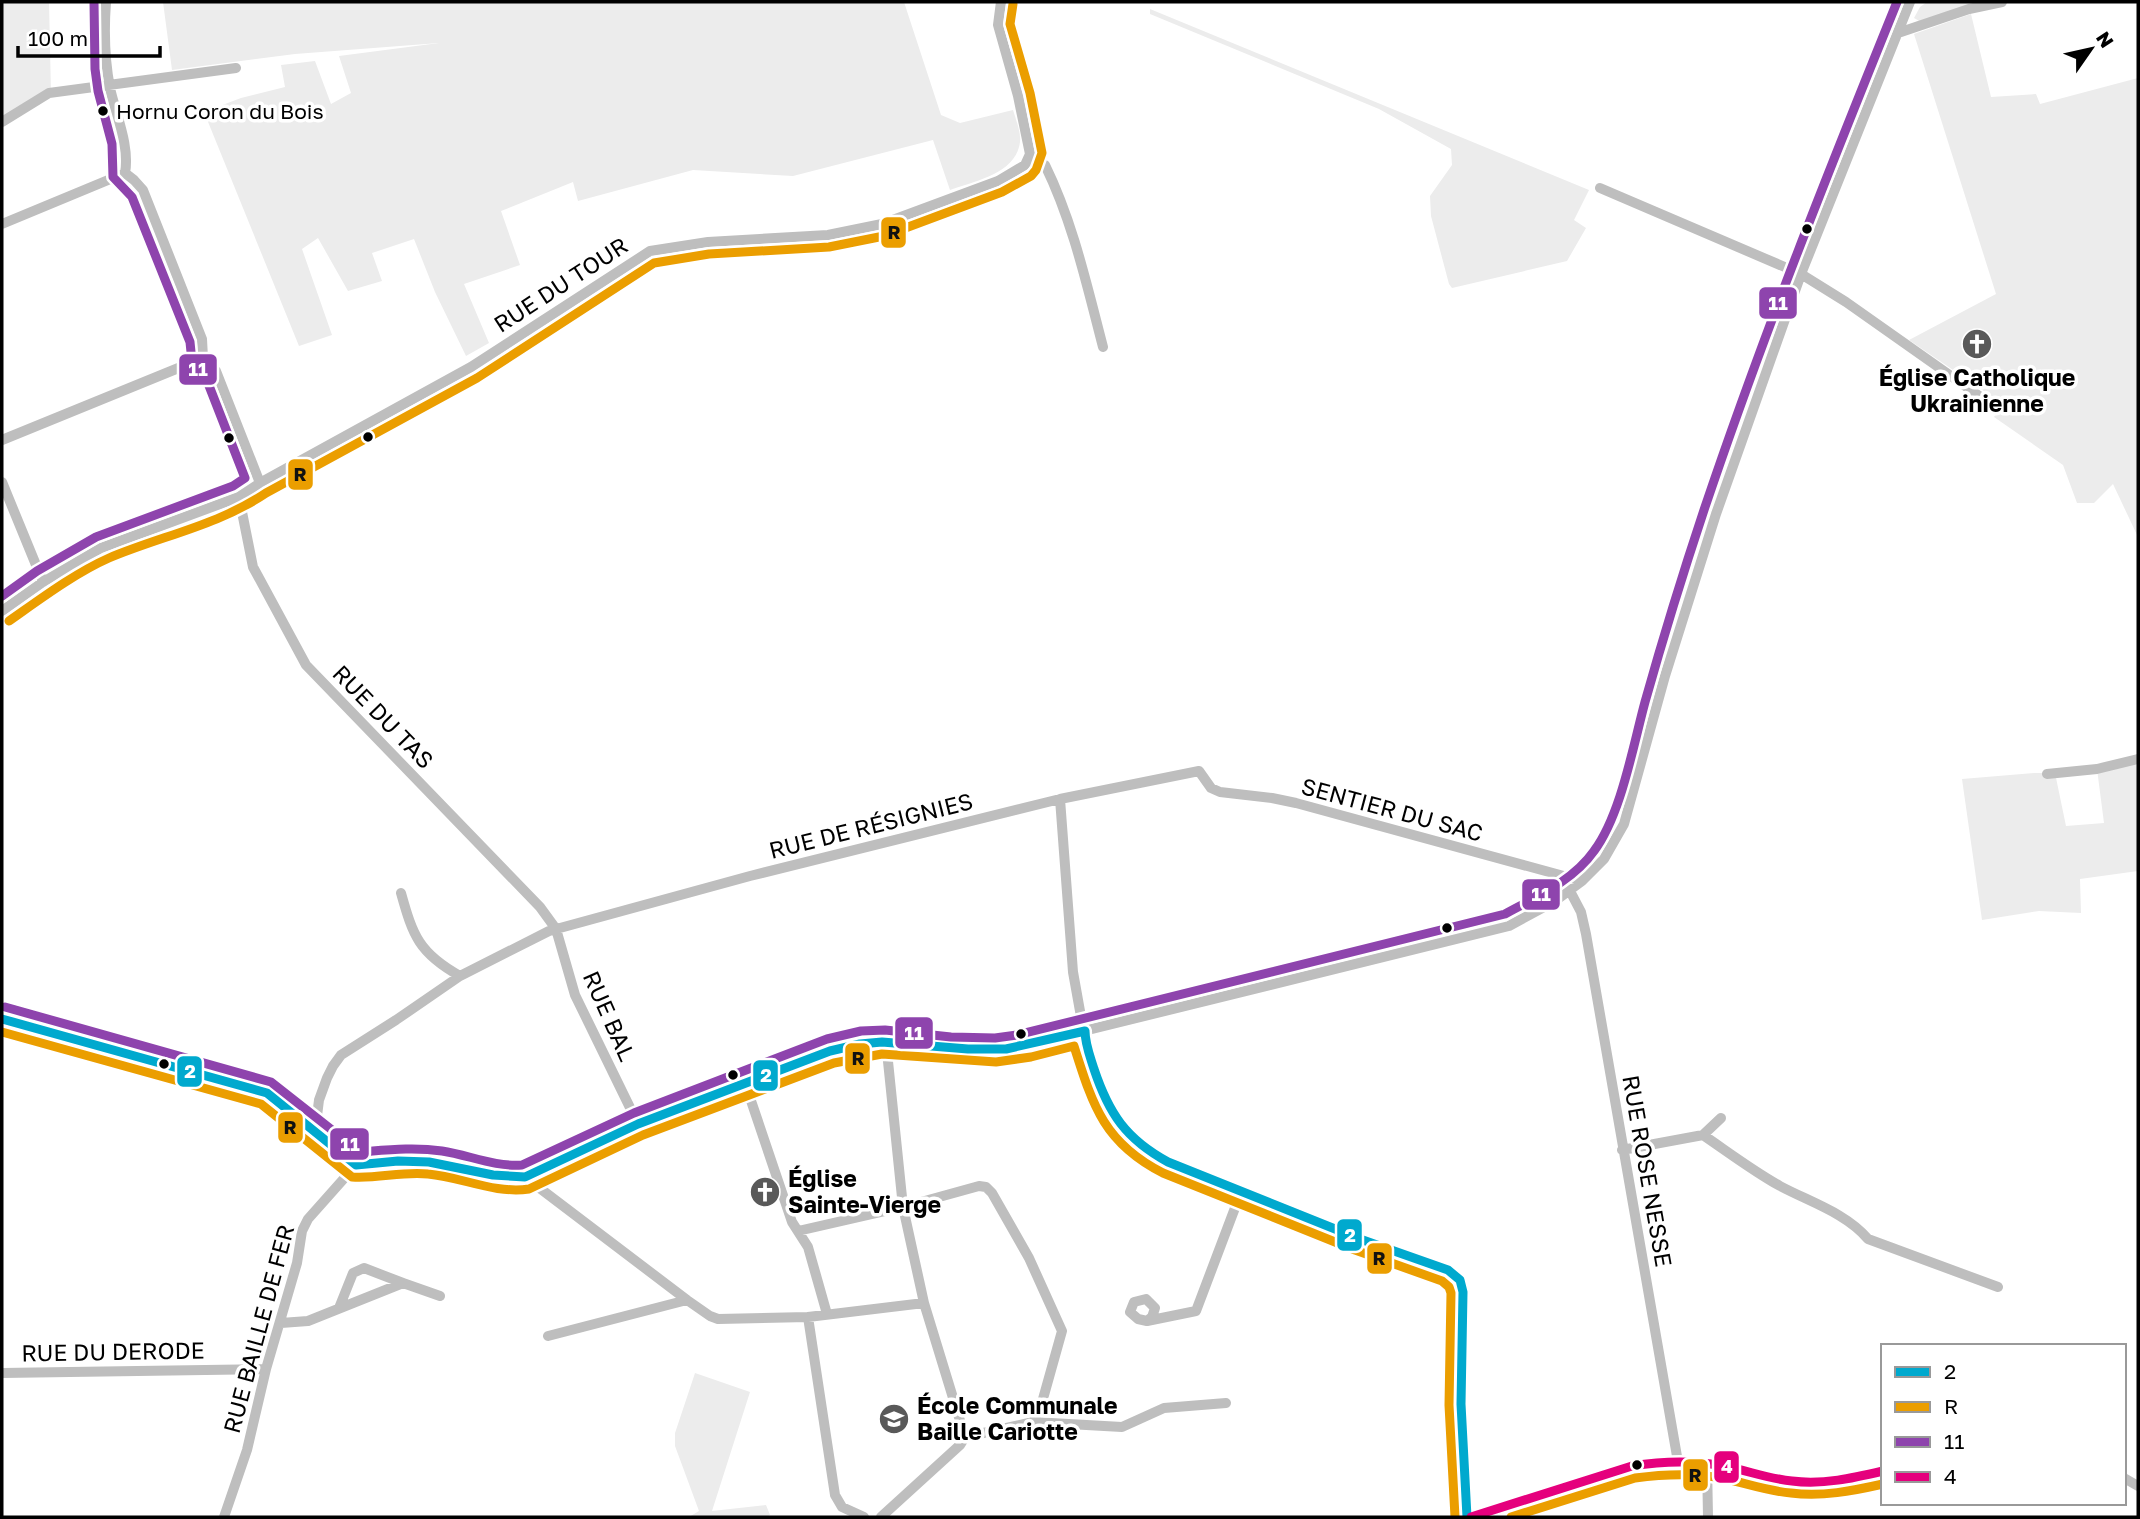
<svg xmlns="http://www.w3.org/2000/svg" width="2140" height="1519" viewBox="0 0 2140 1519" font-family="'Golos Text',sans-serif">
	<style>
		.green { fill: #ececec }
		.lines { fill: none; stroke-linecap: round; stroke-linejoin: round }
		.minor { stroke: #bebebe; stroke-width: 10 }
		.bus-1-casing { stroke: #fff; stroke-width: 14 }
		.bus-2-casing { stroke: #fff; stroke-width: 14 }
		.bus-3-casing { stroke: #fff; stroke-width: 14 }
		.bus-4-casing { stroke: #fff; stroke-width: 14 }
		.bus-1 { stroke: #00a9ce; stroke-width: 9 }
		.bus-2 { stroke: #eb9e00; stroke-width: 9 }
		.bus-3 { stroke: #8e44ad; stroke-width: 9 }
		.bus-4 { stroke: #e5007d; stroke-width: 9 }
		.bus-dot { fill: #000; stroke: #fff; stroke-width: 2.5 }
		.labels { text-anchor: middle; stroke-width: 7; stroke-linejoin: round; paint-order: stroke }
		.bus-label { font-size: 21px; fill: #000; stroke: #fff; text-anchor: start }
		.street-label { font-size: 23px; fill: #000; stroke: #fff }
		.poi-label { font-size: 23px; font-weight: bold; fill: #000; stroke: #fff; text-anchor: start }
		.line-badge { stroke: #fff; stroke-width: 2.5 }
		.badge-label { font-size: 19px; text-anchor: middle; font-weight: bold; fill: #fff }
		.pale-badge-label { font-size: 19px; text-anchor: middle; font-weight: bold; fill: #111 }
	</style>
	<rect width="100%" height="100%" fill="#fff"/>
	<path class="green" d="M 2,2 L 49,2 L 51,94 L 2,121 Z
		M 163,2 L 904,2 L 941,115 L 960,123 L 1013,110 C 1016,120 1021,132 1020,142 C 1016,174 974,181 950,190 L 933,140 L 793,176 L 693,170 L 578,201 L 573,182 L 501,211 L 520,265 L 464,284 L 489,343 L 466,356 L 435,292 L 414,239 L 372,253 L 382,281 L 348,291 L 318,238 L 302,249 L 332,335 L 299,346 L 204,112 L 241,98 L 285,87 L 281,65 L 315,61 L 331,104 L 351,93 L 339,56 L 439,43 L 295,54 L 172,70 Z
		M 1927,2 L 1990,2 L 1921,22 L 1914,18 L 1920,7 Z
		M 1150,9 L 1589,190 L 1574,220 L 1586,228 L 1567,261 L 1452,288 L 1449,284 L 1431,216 L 1430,196 L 1452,165 L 1451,149 L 1379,109 L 1150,14 Z
		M 1971,14 L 1991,97 L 2036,94 L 2040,104 L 2138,78 L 2138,537 L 2113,484 L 2094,503 L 2077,503 L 2063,465 L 1994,417 L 2003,404 L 1909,340 L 1996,294 L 1914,34 Z
		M 2138,759 L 2138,871 L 2080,879 L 2081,913 L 2039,911 L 1982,920 L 1962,779 L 2034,773 L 2055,773 L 2066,826 L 2104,823 L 2097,769 Z
		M 695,1373 L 750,1392 L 712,1511 L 766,1505 L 770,1515 L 767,1517 L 689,1517 L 699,1511 L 675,1446 L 675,1433 Z"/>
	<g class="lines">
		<path class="minor" d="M 106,2 C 104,29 105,62 110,88 C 116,115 130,146 125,173 L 134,180 L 143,190 L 202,339 L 203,358 L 216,371 L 260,483
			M 1898,33 L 1969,9 L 2002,2
			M 2,122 L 49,93 L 236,68
			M 1029,160 L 1045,165 C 1073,222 1087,286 1103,347
			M 1600,188 L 1801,274 L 1846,302 L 1985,400
			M 2,224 L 125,173
			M 2,440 L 203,358
			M 2,482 L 43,582
			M 239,497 L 253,567 L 306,665 L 540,907 L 556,929 L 575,995 L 638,1124
			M 2,611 L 43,582 L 101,548 L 239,497 L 260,483 L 471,367 L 650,251 L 708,242 L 828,235 L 882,224 L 998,181 L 1025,165 L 1030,154 L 1018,96 L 998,25 L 1001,2
			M 2047,774 L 2097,769 L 2138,759
			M 1060,799 L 1073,972 L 1085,1039 L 1102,1093 L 1114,1118 L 1122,1130 L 1139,1146 L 1164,1161 L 1360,1239 L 1448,1270 L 1460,1280 L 1463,1292 L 1461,1404 L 1467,1517
			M 1570,891 L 1581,912 L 1586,934 L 1678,1462
			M 401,893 C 413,936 419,953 460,976
			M 2,1019 L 267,1093 L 311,1127 L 356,1165
			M 886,1042 L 903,1207 L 924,1303
			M 745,1083 L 792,1222 L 808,1247 L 827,1314
			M 311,1127 L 317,1116 L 319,1100 L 327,1078 L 333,1066 L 341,1055 L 396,1020 L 460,976 L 549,931 L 750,876 L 1060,799 L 1199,771 L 1211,788 L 1220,792 L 1272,798 L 1296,803 L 1582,881
			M 1703,1135 C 1728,1152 1753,1171 1780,1186 C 1810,1202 1846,1213 1868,1239 L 1998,1287
			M 1622,1150 L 1703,1135 L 1721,1118
			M 356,1165 C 384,1163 412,1158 439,1163 C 468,1167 496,1181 525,1177 L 638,1124 L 830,1051 L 863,1043 L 886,1042 L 950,1049 L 996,1050 L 1019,1047 L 1509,926 L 1555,901 L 1582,881 L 1604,859 L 1624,824 L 1665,676 L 1716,514 L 1801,274 L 1910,2
			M 525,1177 L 687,1300 L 710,1316 L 718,1319 L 808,1317 L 924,1303 L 965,1437
			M 798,1231 L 903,1207 L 979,1186 L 986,1187 L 992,1193 L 1029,1258 L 1062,1331 L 1041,1406 L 1033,1422 L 965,1437
			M 339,1308 L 353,1273 L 364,1268 L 403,1283
			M 808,1317 L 835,1495 L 842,1507 L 864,1517
			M 1147,1321 L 1152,1317 L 1155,1308 L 1146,1299 L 1134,1302 L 1130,1312 L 1138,1319 L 1147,1321 L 1196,1311 L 1241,1192
			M 281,1323 L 308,1321 L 403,1283 L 440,1296
			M 548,1336 L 687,1300
			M 2,1373 L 266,1369
			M 1033,1422 L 1122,1427 L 1164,1408 L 1226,1403
			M 1707,1463 L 1708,1517
			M 2124,1478 L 2138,1486
			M 224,1517 L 247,1450 L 266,1369 L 297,1263 L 302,1231 L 308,1219 L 356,1165
			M 881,1517 L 960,1445 L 965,1437
			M 1471,1517 L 1632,1466 C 1662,1461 1693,1460 1723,1466 C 1750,1471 1775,1481 1802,1482 C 1829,1484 1857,1477 1883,1471"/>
		<g class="bus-1-casing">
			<path id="bus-1" d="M 2,1019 L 267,1093 L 356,1165
				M 1085,1031 C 1085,1044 1090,1056 1094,1069 C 1109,1114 1126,1139 1168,1162 L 1360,1239 L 1448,1270 L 1460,1280 L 1463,1292 L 1461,1404 L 1467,1517
				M 356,1165 L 398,1161 L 429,1162 L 493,1175 L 525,1177 L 638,1124 L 830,1051 L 860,1044 L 882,1042 L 968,1049 L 1006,1049 L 1085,1031"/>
		</g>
		<g class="bus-2-casing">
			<path id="bus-2" d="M 9,621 C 39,600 75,573 109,558 C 161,536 219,525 266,493 L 477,378 L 654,263 L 709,254 L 829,247 L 884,236 L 1002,192 L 1031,176 L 1036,170 L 1042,153 L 1030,93 L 1010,24 L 1013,4
				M 2,1032 L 261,1104 L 352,1177 C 377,1179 403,1171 428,1174 C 462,1177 494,1194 529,1189 L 643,1135 L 834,1063 L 882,1054 L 996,1062 L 1031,1057 L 1074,1046 C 1093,1106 1104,1143 1163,1173 L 1355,1250 L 1442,1281 L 1449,1287 L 1451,1293 L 1449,1405 L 1455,1517
				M 1511,1517 L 1635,1478 C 1664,1474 1693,1473 1722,1478 C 1745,1483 1767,1491 1791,1493 C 1822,1497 1852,1491 1883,1484"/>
		</g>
		<g class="bus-3-casing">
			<path id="bus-3" d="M 2,596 L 37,571 L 96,537 L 233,486 L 245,478 L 206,378 L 192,362 L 190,342 L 132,197 L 113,177 L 112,144 L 98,91 L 95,69 L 94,2
				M 5,1007 L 271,1082 L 360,1152 C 387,1150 414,1147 442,1151 C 469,1155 494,1167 522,1165 L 634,1113 L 827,1039 L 861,1031 L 885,1030 L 951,1037 L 995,1038 L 1017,1035 L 1505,914 C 1536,897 1573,881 1594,851 C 1621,815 1633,746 1645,702 C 1663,638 1683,573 1704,510 C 1762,338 1829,170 1897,2"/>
		</g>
		<g class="bus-4-casing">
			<path id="bus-4" d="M 1471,1517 L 1632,1466 C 1663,1461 1693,1460 1723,1466 C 1746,1470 1769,1479 1792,1481 C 1823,1485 1853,1478 1883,1471"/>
		</g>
		<use href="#bus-1" class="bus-1"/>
		<use href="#bus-2" class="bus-2"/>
		<use href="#bus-3" class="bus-3"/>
		<use href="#bus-4" class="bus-4"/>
	</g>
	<defs>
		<g id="church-disc" transform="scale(1.575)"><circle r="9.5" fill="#595959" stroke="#fff"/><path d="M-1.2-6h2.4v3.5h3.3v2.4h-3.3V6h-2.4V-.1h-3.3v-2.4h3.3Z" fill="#fff"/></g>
		<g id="school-disc" transform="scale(1.575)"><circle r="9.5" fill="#595959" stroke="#fff"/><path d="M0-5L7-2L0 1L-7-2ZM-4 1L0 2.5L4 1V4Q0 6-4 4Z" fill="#fff"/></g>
	</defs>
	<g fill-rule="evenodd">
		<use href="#church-disc" x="1977" y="344"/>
		<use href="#church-disc" x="765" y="1192"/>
		<use href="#school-disc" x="894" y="1419"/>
	</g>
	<g class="bus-dot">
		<circle cx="103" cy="111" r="6"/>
		<circle cx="1807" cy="229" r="6"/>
		<circle cx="368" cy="437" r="6"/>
		<circle cx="229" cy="438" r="6"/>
		<circle cx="1447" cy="928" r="6"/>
		<circle cx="1021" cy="1034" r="6"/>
		<circle cx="164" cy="1064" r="6"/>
		<circle cx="733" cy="1075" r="6"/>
		<circle cx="1637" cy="1465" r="6"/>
	</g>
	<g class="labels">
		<g class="bus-label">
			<text x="116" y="119">Hornu Coron du Bois</text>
		</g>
		<g class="street-label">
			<text transform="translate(561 285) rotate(-33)" y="8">RUE DU TOUR</text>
			<text transform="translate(383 717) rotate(46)" y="8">RUE DU TAS</text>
			<text transform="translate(1392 810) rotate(15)" y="8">SENTIER DU SAC</text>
			<text transform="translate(871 826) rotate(-14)" y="8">RUE DE RÉSIGNIES</text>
			<text transform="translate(609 1016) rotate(66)" y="8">RUE BAL</text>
			<text transform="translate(1647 1171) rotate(80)" y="8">RUE ROSE NESSE</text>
			<text transform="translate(259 1329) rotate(-75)" y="8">RUE BAILLE DE FER</text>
			<text transform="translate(113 1352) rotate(-1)" y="8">RUE DU DERODE</text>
		</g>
		<g class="poi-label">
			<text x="1977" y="386" text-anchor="middle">Église Catholique<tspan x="1977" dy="26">Ukrainienne</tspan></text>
			<text x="788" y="1187">Église<tspan x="788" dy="26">Sainte-Vierge</tspan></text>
			<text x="917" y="1414">École Communale<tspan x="917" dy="26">Baille Cariotte</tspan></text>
		</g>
	</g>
	<g class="line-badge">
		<rect x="880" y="216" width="27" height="33" rx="7" fill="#eb9e00"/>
		<rect x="1758" y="286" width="40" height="34" rx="7" fill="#8e44ad"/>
		<rect x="178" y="353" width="40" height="33" rx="7" fill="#8e44ad"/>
		<rect x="287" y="458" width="27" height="33" rx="7" fill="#eb9e00"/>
		<rect x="1521" y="878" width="40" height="33" rx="7" fill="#8e44ad"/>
		<rect x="894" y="1016" width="40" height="34" rx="7" fill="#8e44ad"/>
		<rect x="844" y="1042" width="27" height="33" rx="7" fill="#eb9e00"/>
		<rect x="176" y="1055" width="27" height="33" rx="7" fill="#00a9ce"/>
		<rect x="752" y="1059" width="27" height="33" rx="7" fill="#00a9ce"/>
		<rect x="277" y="1111" width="27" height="33" rx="7" fill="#eb9e00"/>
		<rect x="329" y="1127" width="41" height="34" rx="7" fill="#8e44ad"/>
		<rect x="1336" y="1218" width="27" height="34" rx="7" fill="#00a9ce"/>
		<rect x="1366" y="1242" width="27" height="33" rx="7" fill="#eb9e00"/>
		<rect x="1713" y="1450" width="27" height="34" rx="7" fill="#e5007d"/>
		<rect x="1682" y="1458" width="27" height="34" rx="7" fill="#eb9e00"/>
	</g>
	<g class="badge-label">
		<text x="1778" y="310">11</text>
		<text x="198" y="376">11</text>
		<text x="1541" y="901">11</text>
		<text x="914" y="1040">11</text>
		<text x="190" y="1078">2</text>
		<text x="766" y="1082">2</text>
		<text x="350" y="1151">11</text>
		<text x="1350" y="1242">2</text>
		<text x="1727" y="1473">4</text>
	</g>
	<g class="pale-badge-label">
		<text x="894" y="239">R</text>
		<text x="300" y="481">R</text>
		<text x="858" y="1065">R</text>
		<text x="290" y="1134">R</text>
		<text x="1379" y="1265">R</text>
		<text x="1695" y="1482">R</text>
	</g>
	<rect width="2140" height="1519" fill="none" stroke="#000000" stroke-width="7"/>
	<rect x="1881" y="1344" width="245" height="161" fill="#ffffff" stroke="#999999" stroke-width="2"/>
	<rect x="1895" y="1367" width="35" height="10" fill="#00a9ce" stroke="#999999" stroke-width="2"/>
	<text x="1944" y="1379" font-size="21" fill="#000000">2</text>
	<rect x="1895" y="1402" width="35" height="10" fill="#eb9e00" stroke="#999999" stroke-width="2"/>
	<text x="1944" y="1414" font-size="21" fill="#000000">R</text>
	<rect x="1895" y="1437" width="35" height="10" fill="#8e44ad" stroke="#999999" stroke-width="2"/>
	<text x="1944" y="1449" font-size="21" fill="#000000">11</text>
	<rect x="1895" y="1472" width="35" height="10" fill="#e5007d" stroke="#999999" stroke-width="2"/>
	<text x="1944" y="1484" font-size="21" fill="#000000">4</text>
	<g transform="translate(2091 49) rotate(56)" stroke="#ffffff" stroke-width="5" paint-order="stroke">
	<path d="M0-5L12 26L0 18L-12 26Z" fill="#000000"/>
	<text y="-10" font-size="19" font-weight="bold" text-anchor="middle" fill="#000000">N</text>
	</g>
	<path d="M18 46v10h142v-10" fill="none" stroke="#000000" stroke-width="3.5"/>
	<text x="28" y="46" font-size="21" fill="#000000" stroke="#ffffff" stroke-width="5" paint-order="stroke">100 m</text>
</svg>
